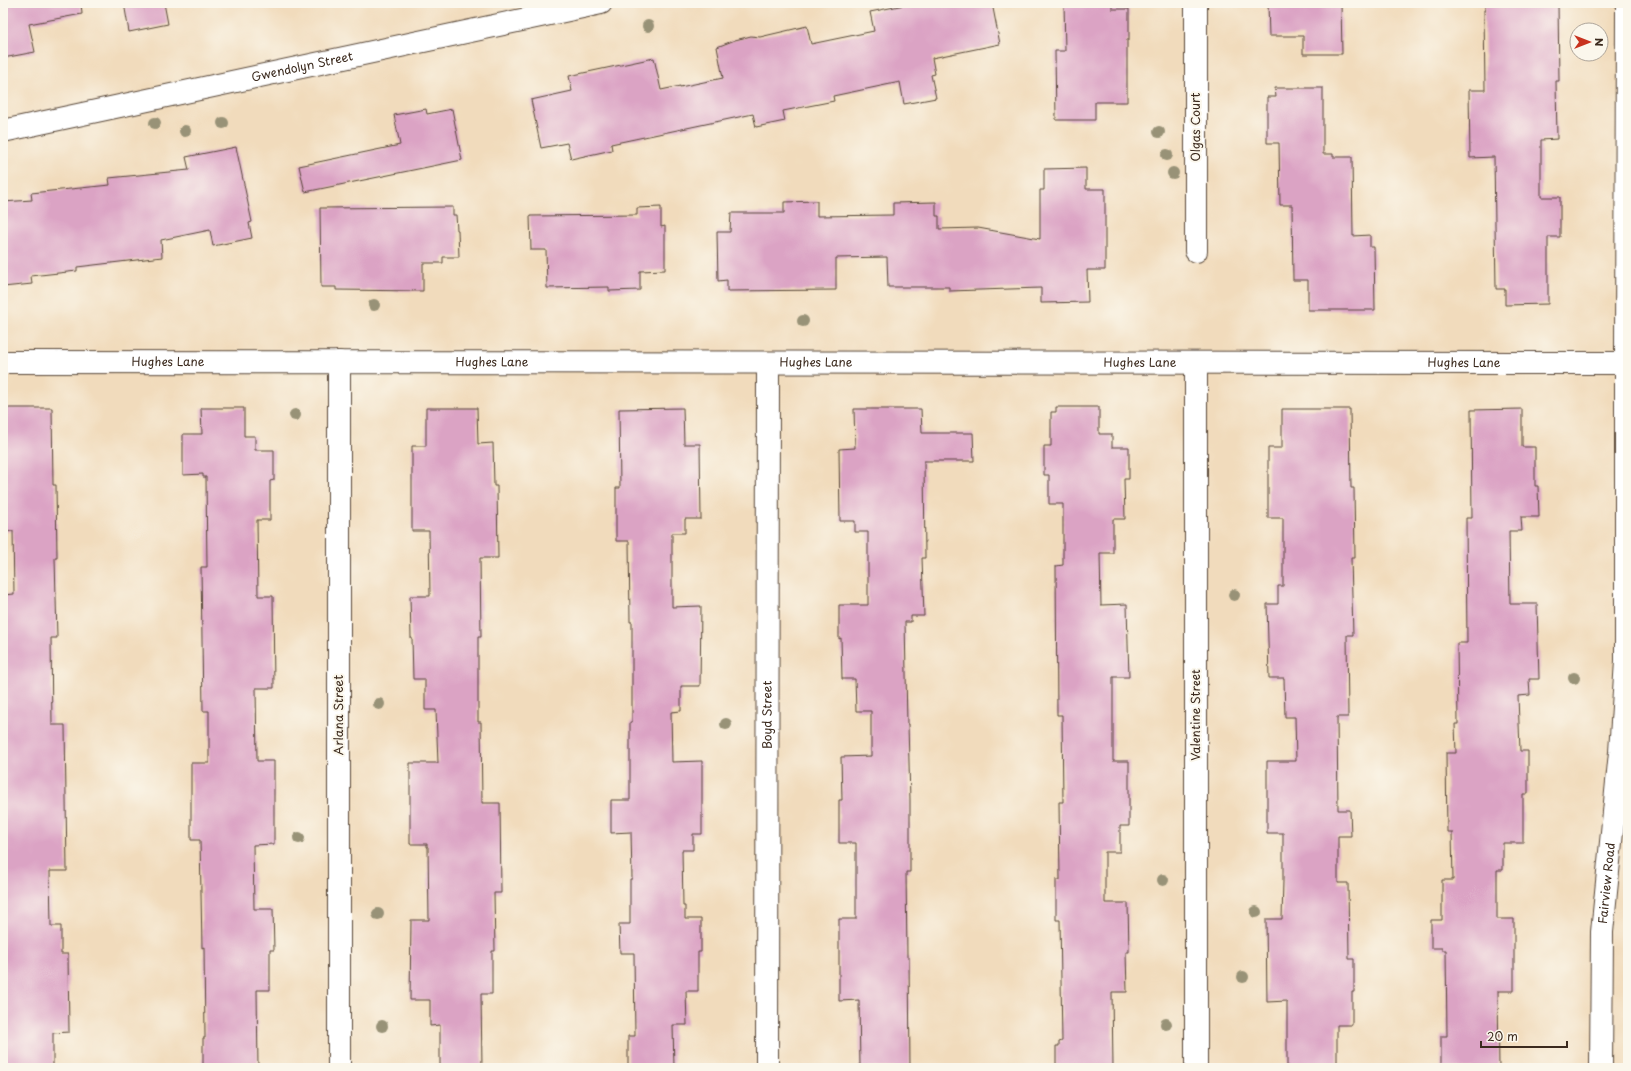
<svg xmlns="http://www.w3.org/2000/svg" width="1631" height="1071" viewBox="0 0 1631 1071" font-family="'Playpen Sans',sans-serif">
	<style>
		.building { fill: #dba3c4 }
		.lines { fill: none; stroke-linecap: round; stroke-linejoin: round }
		.minor-casing { stroke: #564536; stroke-width: 24 }
		.tertiary-casing { stroke: #564536; stroke-width: 24 }
		.minor { stroke: #fff; stroke-width: 22 }
		.tertiary { stroke: #fff; stroke-width: 22 }
		.tree { fill: #989277 }
		.labels { text-anchor: middle; stroke-width: 4; stroke-linejoin: round; paint-order: stroke }
		.street-label { font-size: 12px; fill: #3b2a1e; stroke: #fbf7ec }
	</style>
	<rect width="100%" height="100%" fill="#fbf7ec"/>
	<filter id="ink" filterUnits="userSpaceOnUse"><feTurbulence type="fractalNoise" baseFrequency=".025" numOctaves="2"/><feDisplacementMap in="SourceGraphic" scale="8" xChannelSelector="R" yChannelSelector="G"/><feConvolveMatrix kernelMatrix="1 2 1 2 8 2 1 2 1" color-interpolation-filters="sRGB"/></filter>
	<filter id="wash" filterUnits="userSpaceOnUse"><feTurbulence type="fractalNoise" baseFrequency=".012" numOctaves="4" result="noise"/><feDisplacementMap in="SourceGraphic" scale="16" xChannelSelector="R" yChannelSelector="G"/><feGaussianBlur stdDeviation="0.9" result="paint"/><feColorMatrix in="noise" values="0 0 0 0 0 0 0 0 0 0 0 0 0 0 0 0 0 1.4 0 .05"/><feComposite in="paint" operator="in"/></filter>
	<g filter="url(#wash)">
		<rect width="100%" height="100%" fill="#f1dbbc"/>
		<g id="blocks">
			<path class="building" d="M 3,3 L 81,3 L 82,14 L 29,24 L 35,52 L 3,58 Z
				M 124,3 L 164,3 L 168,24 L 129,32 Z
				M 914,3 L 992,3 L 1000,44 L 932,58 L 935,74 L 931,75 L 936,98 L 904,104 L 900,82 L 833,96 L 834,101 L 783,111 L 785,121 L 756,127 L 753,114 L 611,144 L 612,150 L 571,159 L 567,143 L 541,148 L 531,100 L 572,91 L 569,76 L 654,58 L 661,90 L 680,86 L 680,87 L 723,78 L 717,47 L 735,40 L 751,36 L 760,37 L 807,26 L 811,44 L 874,31 L 870,12 Z
				M 1064,3 L 1112,3 L 1112,9 L 1129,9 L 1129,40 L 1127,40 L 1127,102 L 1095,102 L 1095,120 L 1056,120 L 1055,51 L 1065,51 Z
				M 1268,3 L 1341,3 L 1342,54 L 1303,54 L 1303,36 L 1269,36 Z
				M 1485,3 L 1558,3 L 1559,81 L 1556,81 L 1557,139 L 1541,140 L 1541,197 L 1560,197 L 1560,237 L 1548,237 L 1548,304 L 1505,305 L 1505,289 L 1496,289 L 1494,157 L 1470,158 L 1469,90 L 1485,90 L 1484,10 L 1485,10 Z
				M 1275,88 L 1323,88 L 1323,154 L 1333,154 L 1333,157 L 1352,157 L 1353,236 L 1370,235 L 1370,247 L 1374,247 L 1375,310 L 1308,310 L 1308,280 L 1293,280 L 1292,205 L 1280,205 L 1279,143 L 1267,143 L 1267,97 L 1276,97 Z
				M 426,109 L 427,114 L 452,109 L 462,160 L 305,192 L 299,166 L 400,145 L 394,115 Z
				M 236,147 L 252,222 L 249,223 L 252,238 L 213,246 L 210,230 L 161,240 L 162,257 L 77,267 L 77,271 L 31,276 L 32,284 L 3,287 L 3,202 L 32,200 L 31,193 L 110,185 L 109,178 L 189,170 L 186,157 Z
				M 1086,168 L 1086,189 L 1105,189 L 1105,270 L 1087,270 L 1088,302 L 1041,303 L 1041,288 L 949,291 L 949,287 L 888,287 L 887,257 L 836,258 L 836,290 L 727,291 L 727,280 L 718,281 L 717,232 L 730,232 L 731,213 L 784,213 L 784,202 L 817,201 L 817,216 L 893,215 L 893,203 L 936,202 L 936,216 L 939,216 L 939,229 L 978,228 L 1040,239 L 1040,190 L 1044,190 L 1044,169 Z
				M 453,207 L 453,215 L 456,215 L 457,230 L 458,230 L 459,257 L 443,257 L 443,263 L 423,263 L 423,291 L 336,290 L 336,287 L 321,287 L 320,208 Z
				M 661,207 L 661,227 L 665,226 L 665,270 L 640,271 L 640,290 L 609,291 L 609,287 L 547,288 L 546,250 L 531,250 L 530,216 L 637,215 L 637,208 Z
				M 1056,407 L 1099,407 L 1099,434 L 1112,434 L 1112,447 L 1129,447 L 1129,479 L 1124,479 L 1125,519 L 1113,519 L 1113,553 L 1100,553 L 1101,605 L 1127,604 L 1128,644 L 1129,677 L 1113,677 L 1113,761 L 1129,761 L 1129,826 L 1120,826 L 1120,852 L 1105,852 L 1105,903 L 1128,903 L 1129,952 L 1126,952 L 1127,992 L 1112,992 L 1113,1068 L 1056,1068 L 1056,1046 L 1059,1046 L 1059,1042 L 1062,1041 L 1060,920 L 1056,920 L 1056,880 L 1060,880 L 1059,802 L 1063,802 L 1062,715 L 1057,715 L 1056,566 L 1063,565 L 1063,504 L 1049,504 L 1049,475 L 1044,475 L 1044,446 L 1051,446 L 1051,412 L 1056,412 Z
				M 3,408 L 52,408 L 53,485 L 56,485 L 57,558 L 55,558 L 57,638 L 51,638 L 52,725 L 65,725 L 67,871 L 50,871 L 51,926 L 61,926 L 61,954 L 68,954 L 69,1032 L 53,1033 L 53,1068 L 3,1068 L 3,595 L 14,594 L 13,531 L 3,532 Z
				M 201,408 L 244,408 L 244,436 L 255,436 L 255,450 L 274,450 L 274,480 L 270,481 L 270,520 L 257,520 L 258,596 L 273,596 L 274,688 L 256,688 L 257,761 L 274,761 L 274,844 L 253,845 L 254,909 L 273,909 L 274,950 L 270,950 L 270,990 L 257,990 L 258,1068 L 203,1068 L 203,1038 L 205,1038 L 204,947 L 202,948 L 200,840 L 191,840 L 191,763 L 209,763 L 209,711 L 203,711 L 201,567 L 207,567 L 206,477 L 203,477 L 203,474 L 183,475 L 183,434 L 202,434 Z
				M 426,408 L 477,408 L 478,444 L 493,443 L 494,486 L 497,486 L 498,558 L 480,558 L 481,637 L 478,637 L 478,722 L 481,722 L 482,803 L 500,803 L 501,893 L 494,893 L 495,951 L 492,951 L 492,994 L 481,994 L 482,1068 L 440,1068 L 440,1025 L 430,1026 L 430,1000 L 410,1000 L 411,920 L 429,920 L 428,847 L 427,847 L 427,844 L 410,844 L 410,763 L 438,763 L 436,710 L 425,710 L 425,679 L 413,679 L 412,638 L 411,638 L 410,596 L 430,596 L 429,531 L 412,531 L 412,446 L 426,446 Z
				M 683,408 L 684,444 L 700,444 L 701,519 L 685,519 L 685,533 L 672,533 L 672,607 L 701,606 L 700,686 L 681,686 L 681,711 L 671,712 L 672,762 L 702,761 L 702,834 L 693,834 L 693,850 L 682,850 L 683,906 L 685,906 L 685,919 L 701,919 L 701,952 L 698,952 L 698,991 L 686,991 L 687,1025 L 673,1025 L 674,1068 L 628,1068 L 628,1036 L 635,1036 L 634,953 L 620,953 L 619,924 L 630,924 L 630,879 L 632,879 L 631,832 L 611,833 L 611,800 L 630,800 L 630,722 L 632,722 L 632,622 L 630,622 L 629,541 L 616,541 L 616,488 L 620,488 L 619,409 Z
				M 854,409 L 921,409 L 922,433 L 973,433 L 974,461 L 924,461 L 925,558 L 922,558 L 924,616 L 911,616 L 911,622 L 905,622 L 907,724 L 908,724 L 910,800 L 910,872 L 906,872 L 907,957 L 909,957 L 910,1068 L 860,1068 L 859,1000 L 839,1001 L 839,919 L 856,919 L 856,843 L 839,843 L 839,800 L 842,800 L 841,757 L 871,756 L 871,711 L 856,711 L 855,679 L 842,679 L 841,638 L 839,639 L 839,605 L 868,605 L 868,532 L 855,532 L 855,521 L 840,521 L 839,449 L 855,448 Z
				M 1282,409 L 1350,409 L 1351,488 L 1354,488 L 1355,558 L 1351,558 L 1353,635 L 1347,635 L 1348,717 L 1337,717 L 1338,810 L 1350,810 L 1351,836 L 1338,836 L 1338,883 L 1348,883 L 1349,959 L 1354,959 L 1354,992 L 1352,992 L 1352,1025 L 1337,1025 L 1337,1068 L 1287,1068 L 1287,1001 L 1267,1002 L 1266,919 L 1282,919 L 1283,880 L 1283,833 L 1267,833 L 1267,761 L 1296,761 L 1295,717 L 1285,717 L 1284,678 L 1269,678 L 1267,604 L 1278,604 L 1278,586 L 1283,586 L 1283,518 L 1268,518 L 1268,448 L 1282,448 Z
				M 1522,409 L 1522,447 L 1535,447 L 1535,486 L 1538,486 L 1539,517 L 1521,517 L 1522,531 L 1509,531 L 1510,604 L 1537,604 L 1539,679 L 1529,679 L 1530,695 L 1518,696 L 1520,751 L 1528,751 L 1528,794 L 1523,794 L 1523,843 L 1503,843 L 1503,870 L 1497,870 L 1497,919 L 1514,919 L 1514,991 L 1498,991 L 1499,1068 L 1441,1068 L 1441,1036 L 1447,1036 L 1446,950 L 1442,950 L 1442,948 L 1431,948 L 1431,920 L 1442,920 L 1442,880 L 1453,880 L 1452,832 L 1447,832 L 1446,753 L 1456,753 L 1455,724 L 1458,724 L 1457,643 L 1467,643 L 1466,518 L 1472,518 L 1471,410 Z"/>
		</g>
	</g>
	<g filter="url(#ink)">
		<use href="#blocks" fill-opacity="0" stroke="#564536" stroke-width="1"/>
		<g class="lines">
			<g class="minor-casing">
				<g id="minor">
					<path id="s1" d="M 3,131 L 601,3"/>
					<path d="M 1196,251 L 1196,3"/>
					<path id="s2" d="M 3,362 L 1626,363 L 1627,3"/>
					<path d="M 339,362 L 339,1068"/>
					<path id="s3" d="M 767,1068 L 768,363"/>
					<path d="M 1196,1068 L 1196,363"/>
				</g>
			</g>
			<g class="tertiary-casing">
				<g id="tertiary">
					<path id="s4" d="M 1601,1068 L 1602,932 L 1620,752 L 1626,661 L 1626,363 L 1628,363"/>
				</g>
			</g>
			<use href="#minor" class="minor"/>
			<use href="#tertiary" class="tertiary"/>
		</g>
		<g class="tree">
			<circle cx="648" cy="26" r="6"/>
			<circle cx="155" cy="123" r="6"/>
			<circle cx="223" cy="123" r="6"/>
			<circle cx="185" cy="131" r="6"/>
			<circle cx="1159" cy="132" r="6"/>
			<circle cx="1167" cy="155" r="6"/>
			<circle cx="1173" cy="173" r="6"/>
			<circle cx="374" cy="305" r="6"/>
			<circle cx="803" cy="321" r="6"/>
			<circle cx="295" cy="415" r="6"/>
			<circle cx="1234" cy="595" r="6"/>
			<circle cx="1574" cy="678" r="6"/>
			<circle cx="379" cy="704" r="6"/>
			<circle cx="726" cy="724" r="6"/>
			<circle cx="299" cy="838" r="6"/>
			<circle cx="1163" cy="880" r="6"/>
			<circle cx="1256" cy="912" r="6"/>
			<circle cx="378" cy="914" r="6"/>
			<circle cx="1243" cy="977" r="6"/>
			<circle cx="1166" cy="1024" r="6"/>
			<circle cx="382" cy="1026" r="6"/>
		</g>
	</g>
	<g class="labels">
		<g class="street-label">
			<text dy="4" stroke="none"><textPath href="#s1" startOffset="306">Gwendolyn Street</textPath></text>
			<text transform="translate(1196 127) rotate(-90)" y="4">Olgas Court</text>
			<text dy="4" stroke="none"><textPath href="#s2" startOffset="165">Hughes Lane</textPath></text>
			<text dy="4" stroke="none"><textPath href="#s2" startOffset="489">Hughes Lane</textPath></text>
			<text dy="4" stroke="none"><textPath href="#s2" startOffset="813">Hughes Lane</textPath></text>
			<text dy="4" stroke="none"><textPath href="#s2" startOffset="1137">Hughes Lane</textPath></text>
			<text dy="4" stroke="none"><textPath href="#s2" startOffset="1461">Hughes Lane</textPath></text>
			<text transform="translate(339 715) rotate(-90)" y="4">Arlana Street</text>
			<text dy="4" stroke="none"><textPath href="#s3" startOffset="353">Boyd Street</textPath></text>
			<text transform="translate(1196 715) rotate(-90)" y="4">Valentine Street</text>
			<text dy="4" stroke="none"><textPath href="#s4" startOffset="185">Fairview Road</textPath></text>
		</g>
	</g>
	<rect width="1631" height="1071" fill="none" stroke="#fbf7ec" stroke-width="16"/>
	<g transform="translate(1589 42) rotate(90)"><circle r="19" fill="#fbf7ec" stroke="#aea59a"/>
	<path d="M0-3L7 15L0 10L-7 15Z" fill="#c8321e"/>
	<text y="-6" font-size="11" font-weight="bold" text-anchor="middle" fill="#3b2a1e">N</text>
	</g>
	<path d="M1481 1041v6h86v-6" fill="none" stroke="#3b2a1e" stroke-width="2"/>
	<text x="1487" y="1041" font-size="12" fill="#3b2a1e" stroke="#fbf7ec" stroke-width="3" paint-order="stroke">20 m</text>
</svg>
